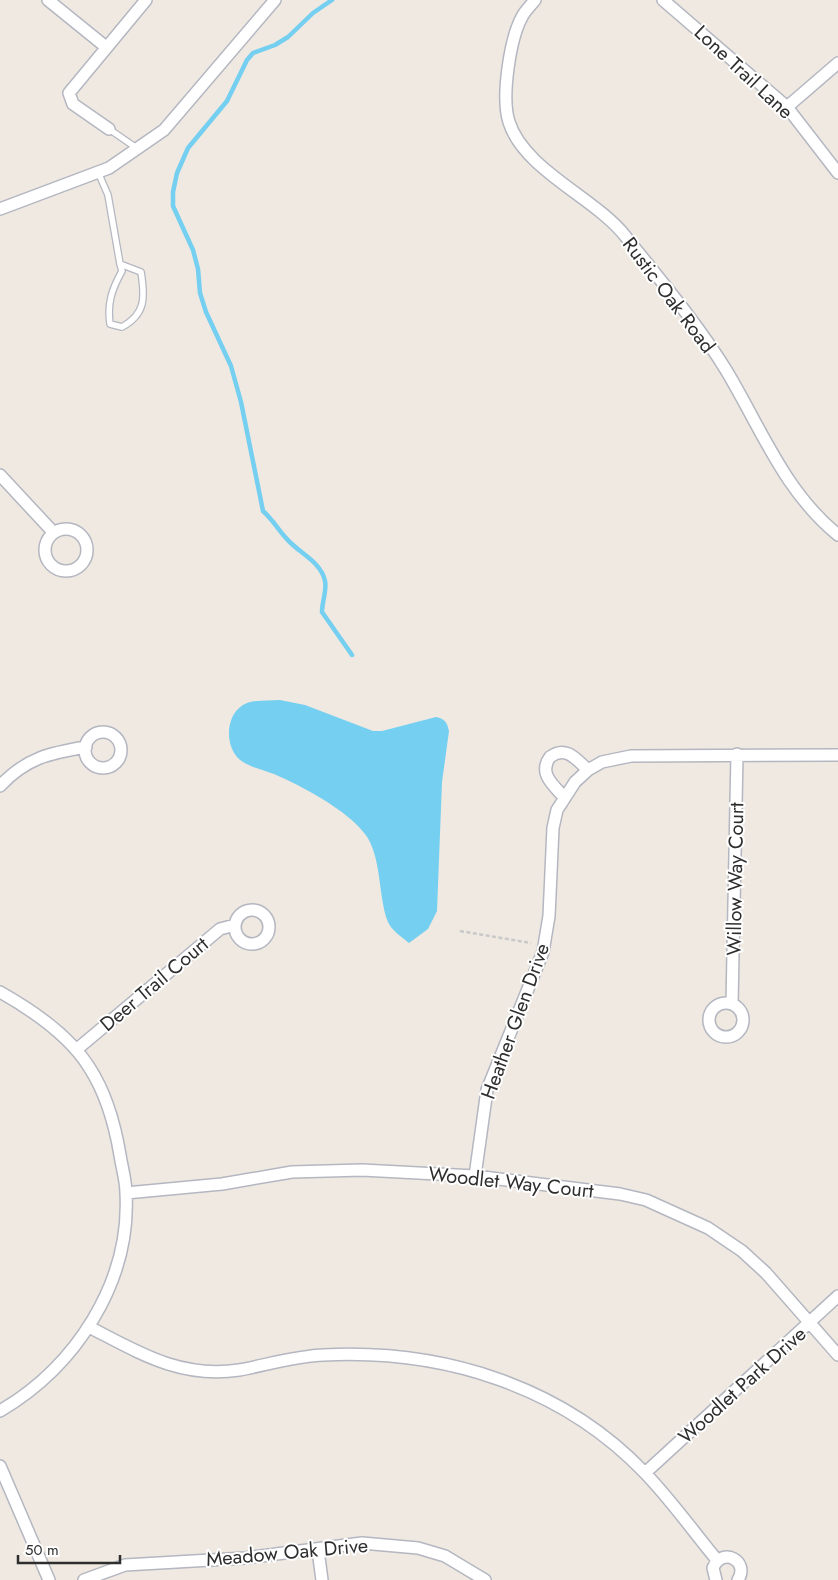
<svg xmlns="http://www.w3.org/2000/svg" width="838" height="1580" viewBox="0 0 838 1580" font-family="Jost,sans-serif">
	<style>
		.water { fill: #75cff0 }
		.lines { fill: none; stroke-linecap: round; stroke-linejoin: round }
		.stream { stroke: #75cff0; stroke-width: 4.5 }
		.service-casing { stroke: #b4b7c1; stroke-width: 8 }
		.minor-casing { stroke: #b4b7c1; stroke-width: 14 }
		.path { stroke: #c9c9c9; stroke-width: 2.5; stroke-dasharray: 4 2.5; stroke-linecap: butt }
		.service { stroke: #fff; stroke-width: 5.5 }
		.minor { stroke: #fff; stroke-width: 11 }
		.labels { text-anchor: middle; stroke-width: 4; stroke-linejoin: round; paint-order: stroke }
		.street-label { font-size: 20px; fill: #2e2e2e; stroke: #fff }
	</style>
	<rect width="100%" height="100%" fill="#efe9e1"/>
	<path class="water" d="M 280,700 L 305,705 L 373,731 L 382,731 L 436,717 C 445,719 447,722 449,731 L 442,782 L 437,911 L 428,929 L 409,943 C 403,938 391,930 388,922 C 378,897 382,856 365,834 C 347,810 302,786 274,774 C 264,770 248,767 239,759 C 225,746 225,716 243,705 C 253,699 268,701 280,700 Z"/>
	<g class="lines">
		<path class="stream" d="M 332,0 L 313,13 L 288,37 L 275,45 L 253,53 L 247,60 L 227,101 L 188,148 L 177,173 L 173,192 L 173,206 L 193,250 L 198,269 L 200,293 L 206,312 L 231,366 L 241,402 L 263,511 C 272,519 278,529 286,538 C 297,552 321,561 325,581 C 327,590 322,602 322,612 L 352,655"/>
		<g class="service-casing">
			<path id="service" d="M 109,129 L 138,149
				M 98,172 L 108,195 L 120,264 L 122,271 C 112,289 107,303 110,324 L 122,327 C 146,314 145,297 141,272 L 120,264"/>
		</g>
		<g class="minor-casing">
			<path id="minor" d="M 48,0 L 106,47
				M 535,0 C 531,5 526,10 523,15 C 510,37 501,97 509,122 C 524,170 596,198 626,237 C 660,280 697,323 726,370 C 761,428 784,491 838,535
				M 663,0 L 787,107 L 838,173
				M 787,107 L 838,63
				M 109,129 L 73,104 L 69,93 L 146,0
				M 0,209 L 109,168 L 164,130 L 275,0
				M 0,475 L 54,533
				M45 550a21 21 0 1 1 42 0a21 21 0 1 1-42 0Z
				M85 750a18 18 0 1 1 36 0a18 18 0 1 1-36 0Z
				M 0,786 C 26,758 50,753 86,747
				M 564,797 C 553,785 538,773 550,757 C 566,745 576,759 588,770
				M235 927a17 17 0 1 1 34 0a17 17 0 1 1-34 0Z
				M 0,992 C 32,1010 69,1035 89,1067 C 106,1093 115,1125 120,1155 C 122,1168 126,1181 126,1193 C 131,1283 75,1367 0,1411
				M709 1020a17 17 0 1 1 34 0a17 17 0 1 1-34 0Z
				M 732,1004 L 737,754
				M 76,1050 L 220,929 L 235,925
				M 475,1176 L 487,1090 L 543,952 L 549,916 L 553,828 L 557,810 L 575,782 L 588,770 L 602,762 L 631,756 L 838,755
				M 126,1193 L 222,1184 L 292,1172 L 362,1170 L 475,1176 L 620,1194 L 646,1200 L 708,1228 L 742,1251 L 766,1273 L 838,1355
				M 89,1327 C 138,1352 180,1379 239,1370 C 267,1365 295,1356 324,1355 C 443,1349 562,1386 645,1473 C 671,1500 693,1531 717,1560
				M 0,1466 L 49,1580
				M 645,1473 L 838,1296
				M 318,1550 L 322,1580
				M 84,1580 L 125,1565 L 245,1558 L 362,1543 L 418,1548 L 445,1556 L 485,1580
				M 716,1580 L 713,1568 C 722,1546 750,1561 738,1580"/>
		</g>
		<path class="path" d="M 460,931 L 531,943"/>
		<use href="#service" class="service"/>
		<use href="#minor" class="minor"/>
	</g>
	<g class="labels">
		<g class="street-label">
			<text transform="translate(744 72) rotate(43)" y="7">Lone Trail Lane</text>
			<text transform="translate(669 295) rotate(53)" y="7">Rustic Oak Road</text>
			<text transform="translate(735 879) rotate(-89)" y="7">Willow Way Court</text>
			<text transform="translate(154 984) rotate(-40)" y="7">Deer Trail Court</text>
			<text transform="translate(515 1021) rotate(-70)" y="7">Heather Glen Drive</text>
			<text transform="translate(511 1182) rotate(6)" y="7">Woodlet Way Court</text>
			<text transform="translate(742 1385) rotate(-42)" y="7">Woodlet Park Drive</text>
			<text transform="translate(287 1552) rotate(-5)" y="7">Meadow Oak Drive</text>
		</g>
	</g>
	<path d="M18 1555v8h102v-8" fill="none" stroke="#2e2e2e" stroke-width="2.5"/>
	<text x="25" y="1555" font-size="15" fill="#2e2e2e" stroke="#ffffff" stroke-width="4" paint-order="stroke">50 m</text>
</svg>
